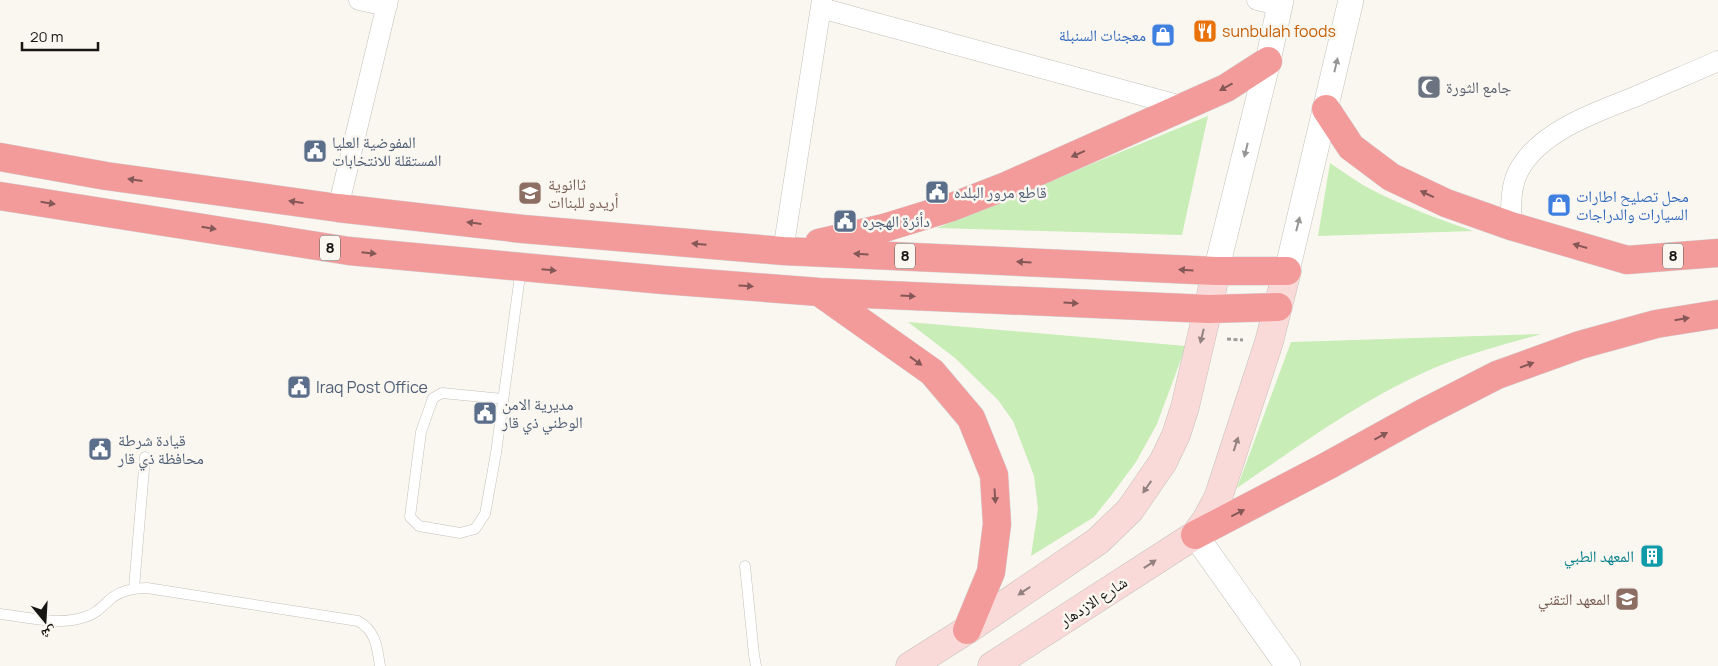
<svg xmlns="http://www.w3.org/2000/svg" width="1718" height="666" viewBox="0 0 1718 666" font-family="Manrope,'Noto Naskh Arabic',sans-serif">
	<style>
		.green { fill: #c8edb6 }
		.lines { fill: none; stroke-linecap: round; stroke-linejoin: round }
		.service-casing { stroke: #c3c0ba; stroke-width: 11 }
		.minor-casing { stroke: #c3c0ba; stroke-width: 21 }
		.tertiary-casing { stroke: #c3c0ba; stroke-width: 26 }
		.secondary-casing { stroke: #c3c0ba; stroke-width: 29 }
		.trunk-casing { stroke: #d5d5d5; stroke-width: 29 }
		.path { stroke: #9e9c98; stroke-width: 3; stroke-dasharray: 4 2.5; stroke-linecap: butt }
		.service { stroke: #fff; stroke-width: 10 }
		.minor { stroke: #fff; stroke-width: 20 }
		.tertiary { stroke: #fff; stroke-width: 25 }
		.secondary { stroke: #fadad9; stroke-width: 28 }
		.trunk { stroke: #f39b9a; stroke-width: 28 }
		.oneway { fill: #979695 }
		.oneway2 { fill: #855857 }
		.oneway3 { fill: #948280 }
		.labels { text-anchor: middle; stroke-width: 5; stroke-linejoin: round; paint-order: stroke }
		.shield { fill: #faf7f1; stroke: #5b5a56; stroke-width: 1 }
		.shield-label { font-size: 15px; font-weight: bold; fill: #171614 }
		.food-label { font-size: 16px; fill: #c56008; stroke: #faf7f1; text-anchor: start }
		.shop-label { font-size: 16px; fill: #366cbe; stroke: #faf7f1; text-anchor: end }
		.worship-label { font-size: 16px; fill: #5b616d; stroke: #faf7f1; text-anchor: start }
		.service-label { font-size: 16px; fill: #4e5e75; stroke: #faf7f1; text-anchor: start }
		.education-label { font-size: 16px; fill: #785e54; stroke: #faf7f1; text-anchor: start }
		.culture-label { font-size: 16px; fill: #0d838f; stroke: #faf7f1; text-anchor: end }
		.street-label { font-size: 16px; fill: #171614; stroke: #faf7f1 }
	</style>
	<rect width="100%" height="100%" fill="#faf7f1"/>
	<path class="green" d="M 1208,116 L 1182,235 L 937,228 Z
		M 1330,163 C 1341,170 1351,178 1363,185 C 1398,204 1435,218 1473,231 L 1318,236 Z
		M 908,322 L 1186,346 L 1157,424 L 1136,462 L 1113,493 L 1094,517 L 1031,556 L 1038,509 L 1034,476 L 1013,421 L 998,400 L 955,358 Z
		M 1541,334 C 1502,345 1462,355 1425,372 C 1360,401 1296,448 1237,488 L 1291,342 Z"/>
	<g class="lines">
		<g class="service-casing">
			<path id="service" d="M 503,399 L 442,393 L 433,398 L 421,432 L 410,517 L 419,526 L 460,533 L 475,529 L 485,514 L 496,453 L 521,268
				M 745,566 L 754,655 L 756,666
				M 134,588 L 145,457
				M 0,614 C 27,617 59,626 85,617 C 98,613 103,605 113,597 C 123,590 135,588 147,588 L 358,621 C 376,631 377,647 380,666"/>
		</g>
		<g class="minor-casing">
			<path id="minor" d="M 359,0 L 387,6
				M 1257,0 L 1279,5
				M 821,8 L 1185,107
				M 338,208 L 388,0
				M 1511,226 C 1511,208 1510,186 1519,170 C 1541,130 1597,112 1637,96 C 1664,84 1691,73 1718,61
				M 783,251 L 822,0"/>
		</g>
		<g class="tertiary-casing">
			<path id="tertiary" d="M 1216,271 L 1268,61 L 1281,0
				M 1287,271 L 1351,0
				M 1195,535 L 1288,666"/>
		</g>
		<g class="secondary-casing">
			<path id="secondary" d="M 910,666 L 967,630 L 1098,541 L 1130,510 L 1163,462 L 1176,435 L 1185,407 L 1208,309 L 1216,271
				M 992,666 L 1195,535 L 1206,520 L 1218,498 L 1269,342 L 1287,271"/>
		</g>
		<g class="trunk-casing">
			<path id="trunk" d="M 1326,109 L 1351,147 L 1391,177 L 1446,203 L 1511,226 L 1627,260 L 1718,253
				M 0,157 L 106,176 L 338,208 L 523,229 L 783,251 L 1216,271 L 1287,271
				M 0,196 L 349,251 L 663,280 L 819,292 L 1208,309 L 1278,307
				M 819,243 L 884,228 L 952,207 L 1006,186 L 1226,88 L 1268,61
				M 819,292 L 932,372 L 971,418 L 994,475 L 997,524 L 991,572 L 967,630
				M 1195,535 L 1329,465 L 1423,413 L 1497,375 L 1580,345 L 1656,324 L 1718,314"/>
		</g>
		<path class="path" d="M 1227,339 L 1243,340"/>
		<use href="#service" class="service"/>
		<use href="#minor" class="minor"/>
		<use href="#tertiary" class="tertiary"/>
		<use href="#secondary" class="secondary"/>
		<use href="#trunk" class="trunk"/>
	</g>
	<defs><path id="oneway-solid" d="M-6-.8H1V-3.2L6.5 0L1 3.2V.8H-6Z" transform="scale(1.25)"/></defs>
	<g class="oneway">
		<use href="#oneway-solid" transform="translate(1336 65) rotate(-77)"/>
		<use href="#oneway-solid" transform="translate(1246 150) rotate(104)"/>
		<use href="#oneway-solid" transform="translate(1298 224) rotate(-76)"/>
	</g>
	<g class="oneway2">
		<use href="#oneway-solid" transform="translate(1226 87) rotate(151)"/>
		<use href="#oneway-solid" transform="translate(1078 154) rotate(156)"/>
		<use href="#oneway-solid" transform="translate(135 180) rotate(-172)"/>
		<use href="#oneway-solid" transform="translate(1427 194) rotate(-155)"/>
		<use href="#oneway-solid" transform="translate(296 202) rotate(-172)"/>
		<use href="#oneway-solid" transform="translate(48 203) rotate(9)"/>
		<use href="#oneway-solid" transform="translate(474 223) rotate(-173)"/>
		<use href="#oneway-solid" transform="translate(209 228) rotate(9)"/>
		<use href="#oneway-solid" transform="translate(699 244) rotate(-175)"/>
		<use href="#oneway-solid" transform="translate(1580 246) rotate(-164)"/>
		<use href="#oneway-solid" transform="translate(369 253) rotate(6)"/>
		<use href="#oneway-solid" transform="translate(861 254) rotate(-177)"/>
		<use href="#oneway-solid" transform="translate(1024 262) rotate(-177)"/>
		<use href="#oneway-solid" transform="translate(549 270) rotate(5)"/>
		<use href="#oneway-solid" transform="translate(1186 270) rotate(-177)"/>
		<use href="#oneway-solid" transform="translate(746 286) rotate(4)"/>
		<use href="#oneway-solid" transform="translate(908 296) rotate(3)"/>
		<use href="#oneway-solid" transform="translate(1071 303) rotate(3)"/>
		<use href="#oneway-solid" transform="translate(1682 319) rotate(-9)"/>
		<use href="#oneway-solid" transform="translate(916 361) rotate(36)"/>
		<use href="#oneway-solid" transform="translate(1527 365) rotate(-20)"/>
		<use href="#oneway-solid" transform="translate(1381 436) rotate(-29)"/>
		<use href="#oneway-solid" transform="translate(995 496) rotate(86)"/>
		<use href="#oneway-solid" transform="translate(1238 513) rotate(-27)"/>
	</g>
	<g class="oneway3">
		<use href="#oneway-solid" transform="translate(1202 336) rotate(104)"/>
		<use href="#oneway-solid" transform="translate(1236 444) rotate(-72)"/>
		<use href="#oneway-solid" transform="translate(1147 487) rotate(125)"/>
		<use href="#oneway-solid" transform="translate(1150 564) rotate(-33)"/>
		<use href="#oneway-solid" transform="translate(1024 591) rotate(146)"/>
	</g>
	<defs>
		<g id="restaurant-square" transform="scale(1.25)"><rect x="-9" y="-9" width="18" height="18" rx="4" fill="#e8710a" stroke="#faf7f1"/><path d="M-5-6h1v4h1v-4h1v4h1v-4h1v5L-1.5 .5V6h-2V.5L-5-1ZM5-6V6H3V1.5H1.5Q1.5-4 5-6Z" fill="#fff"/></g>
		<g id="shop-square" transform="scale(1.25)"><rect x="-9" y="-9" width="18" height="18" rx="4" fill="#3f7fe0" stroke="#faf7f1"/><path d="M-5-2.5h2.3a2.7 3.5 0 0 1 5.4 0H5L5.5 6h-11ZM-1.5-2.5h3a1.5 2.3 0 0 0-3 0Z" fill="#fff"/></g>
		<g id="mosque-square" transform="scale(1.25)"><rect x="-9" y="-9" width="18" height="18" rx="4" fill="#6b7280" stroke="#faf7f1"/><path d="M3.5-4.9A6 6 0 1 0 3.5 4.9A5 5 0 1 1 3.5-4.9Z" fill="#fff"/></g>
		<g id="civic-square" transform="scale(1.25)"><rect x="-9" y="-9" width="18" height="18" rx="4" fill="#5c6f8a" stroke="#faf7f1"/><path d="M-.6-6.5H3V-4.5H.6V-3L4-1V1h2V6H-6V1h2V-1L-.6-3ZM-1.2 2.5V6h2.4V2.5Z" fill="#fff"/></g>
		<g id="school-square" transform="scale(1.25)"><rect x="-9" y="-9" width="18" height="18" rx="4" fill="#8d6e63" stroke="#faf7f1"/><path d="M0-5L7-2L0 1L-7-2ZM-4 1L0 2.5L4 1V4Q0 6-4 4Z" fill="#fff"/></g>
		<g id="building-square" transform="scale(1.25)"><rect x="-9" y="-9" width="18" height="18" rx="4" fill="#0f9aa8" stroke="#faf7f1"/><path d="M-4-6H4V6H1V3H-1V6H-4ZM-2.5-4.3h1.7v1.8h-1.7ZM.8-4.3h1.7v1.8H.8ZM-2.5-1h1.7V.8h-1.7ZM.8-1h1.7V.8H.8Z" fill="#fff"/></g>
		<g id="university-square" transform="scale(1.25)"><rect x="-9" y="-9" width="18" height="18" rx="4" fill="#8d6e63" stroke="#faf7f1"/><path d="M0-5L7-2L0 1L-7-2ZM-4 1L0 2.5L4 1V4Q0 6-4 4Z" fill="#fff"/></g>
	</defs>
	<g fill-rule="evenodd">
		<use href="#restaurant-square" x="1205" y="31"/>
		<use href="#shop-square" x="1163" y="35"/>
		<use href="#mosque-square" x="1429" y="87"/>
		<use href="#civic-square" x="315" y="151"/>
		<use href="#civic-square" x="937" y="192"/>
		<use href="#school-square" x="530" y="193"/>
		<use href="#shop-square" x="1559" y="205"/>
		<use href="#civic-square" x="845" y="221"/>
		<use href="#civic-square" x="299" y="387"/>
		<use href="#civic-square" x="485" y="413"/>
		<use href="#civic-square" x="100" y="449"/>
		<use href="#building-square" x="1652" y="556"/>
		<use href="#university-square" x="1627" y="599"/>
	</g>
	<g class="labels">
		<g class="shield">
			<rect x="320" y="235.5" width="20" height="25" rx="4"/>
			<rect x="895" y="243.5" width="20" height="25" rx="4"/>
			<rect x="1663" y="243.5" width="20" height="25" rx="4"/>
		</g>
		<g class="shield-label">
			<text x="330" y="253">8</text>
			<text x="905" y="261">8</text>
			<text x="1673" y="261">8</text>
		</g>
		<g class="food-label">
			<text x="1222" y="37">sunbulah foods</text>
		</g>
		<g class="shop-label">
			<text x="1146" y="41">معجنات السنبلة</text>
			<text x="1576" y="202" text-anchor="start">محل تصليح اطارات<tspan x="1576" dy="18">السيارات والدراجات</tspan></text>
		</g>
		<g class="worship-label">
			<text x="1446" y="93">جامع الثورة</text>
		</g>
		<g class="service-label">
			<text x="332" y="148">المفوضية العليا<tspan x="332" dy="18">المستقلة للانتخابات</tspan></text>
			<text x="954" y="198">قاطع مرور البلده</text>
			<text x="862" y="227">دأئرة الهجره</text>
			<text x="316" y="393">Iraq Post Office</text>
			<text x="502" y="410">مديرية الامن<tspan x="502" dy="18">الوطني ذي قار</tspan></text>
			<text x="118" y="446">قيادة شرطة<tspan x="118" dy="18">محافظة ذي قار</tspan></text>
		</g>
		<g class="education-label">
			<text x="548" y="190">ثاانوية<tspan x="548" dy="18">أريدو للبناات</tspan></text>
			<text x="1610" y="605" text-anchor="end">المعهد التقني</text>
		</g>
		<g class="culture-label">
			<text x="1634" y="562">المعهد الطبي</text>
		</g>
		<g class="street-label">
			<text transform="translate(1093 601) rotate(-33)" y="6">شارع الازدهار</text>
		</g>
	</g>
	<g transform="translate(45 621) rotate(162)" stroke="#faf7f1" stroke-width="4" paint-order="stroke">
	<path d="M0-4L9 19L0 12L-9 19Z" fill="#171614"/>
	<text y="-8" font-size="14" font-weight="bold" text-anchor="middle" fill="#171614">ش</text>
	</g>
	<path d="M22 42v8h76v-8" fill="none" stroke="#171614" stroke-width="2.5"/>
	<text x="30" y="42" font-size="15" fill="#171614" stroke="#faf7f1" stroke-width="4" paint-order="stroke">20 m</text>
</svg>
